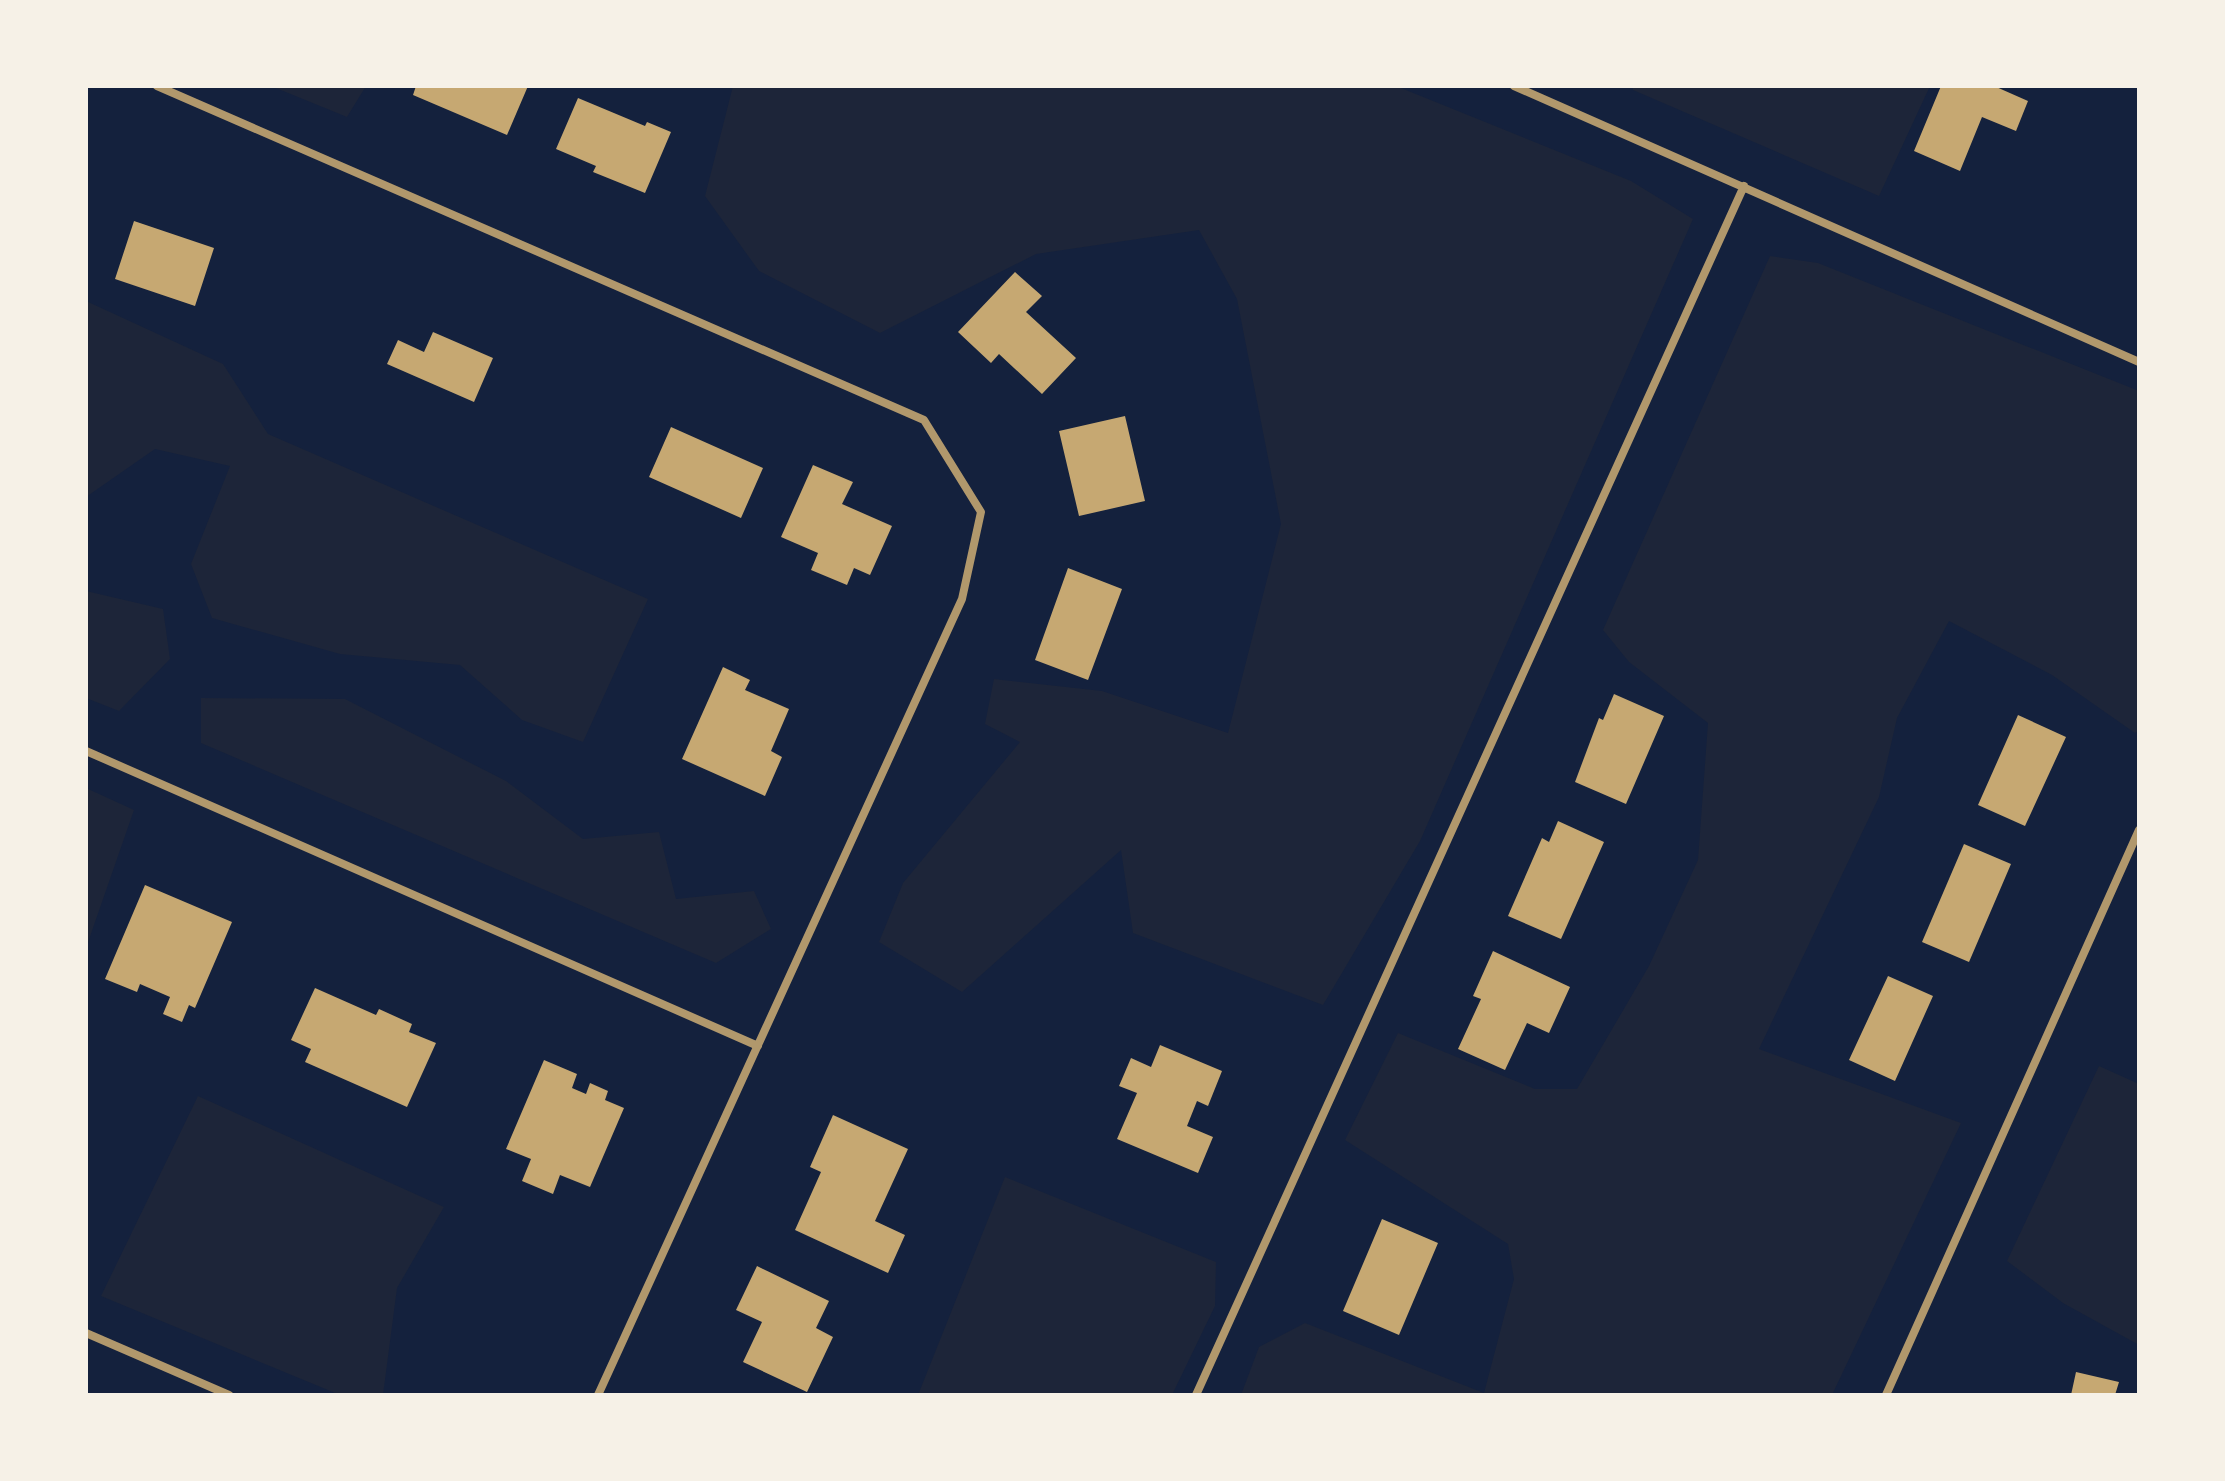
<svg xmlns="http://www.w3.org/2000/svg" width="2225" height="1481" viewBox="0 0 2225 1481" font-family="Quicksand,sans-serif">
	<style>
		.green { fill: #1d2539 }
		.building { fill: #c6a872 }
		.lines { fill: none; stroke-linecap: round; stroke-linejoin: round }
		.minor { stroke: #b1986c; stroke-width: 8 }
	</style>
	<rect width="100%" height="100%" fill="#14213d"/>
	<path class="green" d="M 271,86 L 366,86 L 347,117 Z
		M 733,86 L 1396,86 L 1631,181 L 1693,219 L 1420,841 L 1323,1005 L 1133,933 L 1121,850 L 962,992 L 879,942 L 903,883 L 1020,742 L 985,724 L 994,679 L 1102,691 L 1228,733 L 1281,524 L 1237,299 L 1199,230 L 1036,254 L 880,333 L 759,271 L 705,196 Z
		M 1633,86 L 1930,86 L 1879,196 L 1633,90 Z
		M 1770,256 L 1818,263 L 2139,391 L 2139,730 L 2135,733 L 2052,675 L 1949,621 L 1897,718 L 1879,797 L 1759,1049 L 1961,1123 L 1832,1395 L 1241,1395 L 1259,1347 L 1305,1323 L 1484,1393 L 1514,1279 L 1508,1244 L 1345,1140 L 1398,1033 L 1535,1089 L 1577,1089 L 1649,966 L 1698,860 L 1708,723 L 1629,662 L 1603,630 Z
		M 86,301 L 223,364 L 268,434 L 648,599 L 583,742 L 522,720 L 460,665 L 340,654 L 212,618 L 191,564 L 230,466 L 155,449 L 86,497 Z
		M 86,591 L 163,609 L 170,659 L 119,711 L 86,698 Z
		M 201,698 L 345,699 L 506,781 L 583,839 L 659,832 L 676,899 L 754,891 L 771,929 L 716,963 L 201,743 Z
		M 86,788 L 134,810 L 86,948 Z
		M 2099,1066 L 2139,1084 L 2139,1345 L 2063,1303 L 2007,1261 Z
		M 198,1096 L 444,1207 L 397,1288 L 383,1395 L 340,1395 L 101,1296 Z
		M 1005,1177 L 1216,1262 L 1215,1306 L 1172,1395 L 918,1395 Z"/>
	<path class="building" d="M 416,86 L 528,86 L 507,135 L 413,95 Z
		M 1941,86 L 1994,86 L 2028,101 L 2016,131 L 1982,117 L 1960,171 L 1914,151 Z
		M 578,98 L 645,126 L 647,122 L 671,132 L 645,193 L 593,172 L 596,166 L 556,149 Z
		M 134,221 L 214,248 L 195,306 L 115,279 Z
		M 1015,272 L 1042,296 L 1026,312 L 1076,358 L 1042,394 L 999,354 L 991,363 L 958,332 Z
		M 433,332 L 493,358 L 474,402 L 387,364 L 398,340 L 424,352 Z
		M 1125,416 L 1145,501 L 1079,516 L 1059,431 Z
		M 671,427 L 763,468 L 741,518 L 649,477 Z
		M 813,465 L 853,482 L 842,504 L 892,526 L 870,575 L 854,568 L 847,585 L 811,570 L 818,553 L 781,537 Z
		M 1068,568 L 1122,589 L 1088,680 L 1035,660 Z
		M 723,667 L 750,680 L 745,690 L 789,709 L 771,751 L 782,757 L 765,796 L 682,759 Z
		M 1614,694 L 1664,716 L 1626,804 L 1575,782 L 1599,718 L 1603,720 Z
		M 2018,715 L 2066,737 L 2025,826 L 1978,805 Z
		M 1558,821 L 1604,842 L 1561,939 L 1508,916 L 1542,838 L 1549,842 Z
		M 1964,844 L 2011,864 L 1969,962 L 1922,942 Z
		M 145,885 L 232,922 L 195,1008 L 189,1005 L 182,1022 L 163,1014 L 170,997 L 140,984 L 137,992 L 105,979 Z
		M 1493,951 L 1570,987 L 1549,1033 L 1527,1023 L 1505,1070 L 1458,1049 L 1481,999 L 1473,996 Z
		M 1888,976 L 1933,996 L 1895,1081 L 1849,1060 Z
		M 315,988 L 376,1015 L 379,1009 L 412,1024 L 409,1032 L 436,1043 L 407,1107 L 305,1062 L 311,1049 L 291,1040 Z
		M 1160,1045 L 1222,1071 L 1208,1106 L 1197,1101 L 1187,1126 L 1213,1137 L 1198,1173 L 1117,1139 L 1137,1093 L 1119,1086 L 1131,1058 L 1151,1067 Z
		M 544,1060 L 577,1074 L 572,1088 L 586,1094 L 590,1083 L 608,1091 L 605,1100 L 624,1108 L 590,1187 L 560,1175 L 553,1194 L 522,1181 L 531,1159 L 506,1149 Z
		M 833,1115 L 908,1149 L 875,1221 L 905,1235 L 888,1273 L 795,1230 L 821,1172 L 810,1167 Z
		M 1382,1219 L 1438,1243 L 1399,1335 L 1343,1311 Z
		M 757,1266 L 829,1301 L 816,1328 L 833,1337 L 807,1392 L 743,1362 L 762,1322 L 736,1310 Z
		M 2076,1372 L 2119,1382 L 2115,1395 L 2071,1395 Z"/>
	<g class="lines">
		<path class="minor" d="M 157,86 L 924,420 L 981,512 L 962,599 L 598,1395
			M 1514,86 L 2139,362
			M 86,751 L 758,1046
			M 86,1333 L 229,1395
			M 1196,1395 L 1744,186
			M 1886,1395 L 2139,830"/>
	</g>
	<rect width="2225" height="1481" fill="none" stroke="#f6f1e7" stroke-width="176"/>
</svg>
